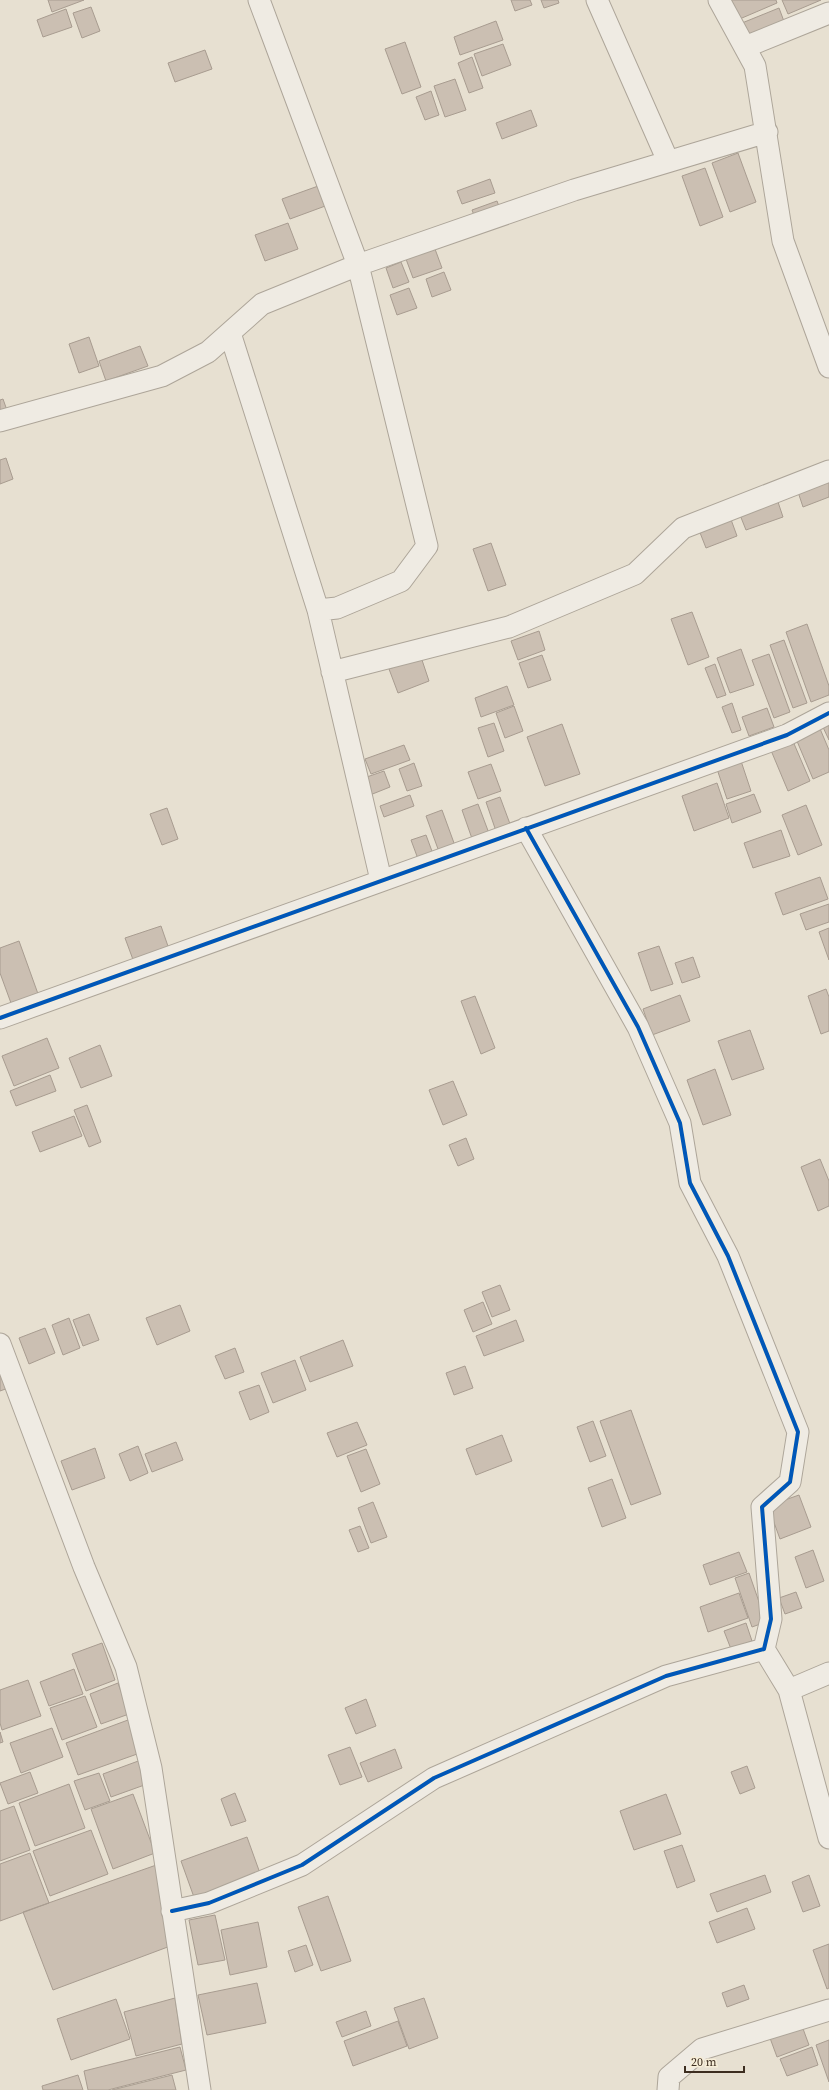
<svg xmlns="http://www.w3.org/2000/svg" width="829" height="2090" viewBox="0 0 829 2090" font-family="'Source Serif 4',serif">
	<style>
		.building { fill: #cbbfb2; stroke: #a89c90 }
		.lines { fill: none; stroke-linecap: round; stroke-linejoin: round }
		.minor-casing { stroke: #ada599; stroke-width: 23 }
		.minor { stroke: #efebe3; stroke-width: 21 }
		.cycleway-casing { stroke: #f7eed8; stroke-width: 6 }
		.cycleway { stroke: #0057b8; stroke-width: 4 }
	</style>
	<rect width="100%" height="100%" fill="#e7e0d1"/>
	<path class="building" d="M 48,0 L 84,0 L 52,12 Z
		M 511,0 L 530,0 L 532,5 L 515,11 Z
		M 541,0 L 558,0 L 559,3 L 544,8 Z
		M 727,0 L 776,0 L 777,3 L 735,21 Z
		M 782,0 L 821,0 L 788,14 Z
		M 91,7 L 100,31 L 82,38 L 73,13 Z
		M 779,8 L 785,24 L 748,39 L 742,23 Z
		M 66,9 L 72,27 L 43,37 L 37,20 Z
		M 496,21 L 503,40 L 460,55 L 454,37 Z
		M 405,42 L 421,87 L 402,94 L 385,49 Z
		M 503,44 L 511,65 L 482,76 L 474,54 Z
		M 205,50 L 212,69 L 175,82 L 168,63 Z
		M 472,57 L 483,88 L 469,93 L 458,63 Z
		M 455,79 L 466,110 L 445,117 L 434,86 Z
		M 431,91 L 439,115 L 425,120 L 416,97 Z
		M 531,110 L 537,126 L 502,139 L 496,123 Z
		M 738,153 L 756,202 L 730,212 L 712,163 Z
		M 705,168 L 723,217 L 700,226 L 682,176 Z
		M 490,179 L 495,193 L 462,204 L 457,191 Z
		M 321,185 L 328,205 L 290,219 L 282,199 Z
		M 497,201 L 502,214 L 477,223 L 472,210 Z
		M 288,223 L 298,249 L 265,261 L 255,235 Z
		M 435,249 L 442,268 L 413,278 L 406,259 Z
		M 401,262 L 409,282 L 393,288 L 386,268 Z
		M 444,272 L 451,290 L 432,297 L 426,279 Z
		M 409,288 L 417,308 L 397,315 L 390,295 Z
		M 89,337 L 99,366 L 79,373 L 69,344 Z
		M 140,346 L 148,366 L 106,381 L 99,361 Z
		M 3,399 L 9,416 L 0,420 L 0,400 Z
		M 6,458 L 13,479 L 0,484 L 0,460 Z
		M 829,474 L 829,497 L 803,507 L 796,486 Z
		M 776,496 L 783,517 L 746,530 L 738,510 Z
		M 729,514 L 737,536 L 706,548 L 697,525 Z
		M 491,543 L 506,585 L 488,591 L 473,549 Z
		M 692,612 L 709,657 L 688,665 L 671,619 Z
		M 807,624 L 829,686 L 829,695 L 811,702 L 786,632 Z
		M 539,631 L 545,650 L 518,660 L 511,641 Z
		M 784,640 L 807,703 L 793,708 L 770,645 Z
		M 741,649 L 754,685 L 730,693 L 717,658 Z
		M 769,654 L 790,712 L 774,718 L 752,660 Z
		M 542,655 L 551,680 L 528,688 L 519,663 Z
		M 421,657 L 429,681 L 398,693 L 389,669 Z
		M 715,664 L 726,695 L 717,698 L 705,668 Z
		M 507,686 L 514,705 L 481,717 L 475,698 Z
		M 732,703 L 741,730 L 732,733 L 722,707 Z
		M 514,706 L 523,731 L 505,738 L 496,713 Z
		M 767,708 L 774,727 L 749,736 L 742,717 Z
		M 829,719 L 829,740 L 821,723 Z
		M 494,723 L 504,751 L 488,757 L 478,728 Z
		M 562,724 L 580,774 L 545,786 L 527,737 Z
		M 818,724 L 829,750 L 829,772 L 813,779 L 794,734 Z
		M 792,739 L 810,781 L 788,791 L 770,748 Z
		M 404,745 L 410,760 L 371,774 L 365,759 Z
		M 741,761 L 751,791 L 727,799 L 717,769 Z
		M 414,763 L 422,786 L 407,791 L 399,769 Z
		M 491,764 L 501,791 L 478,799 L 468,772 Z
		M 384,771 L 390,787 L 370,795 L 364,778 Z
		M 717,783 L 729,818 L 694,831 L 682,796 Z
		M 754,794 L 761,812 L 732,823 L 726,804 Z
		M 410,795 L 414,806 L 384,817 L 380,806 Z
		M 500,797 L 513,832 L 498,837 L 486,802 Z
		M 478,804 L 493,844 L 476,850 L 462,810 Z
		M 806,805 L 822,845 L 798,855 L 782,815 Z
		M 167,808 L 178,839 L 162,845 L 150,814 Z
		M 442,810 L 458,854 L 442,860 L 426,816 Z
		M 781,830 L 790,856 L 753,868 L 744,843 Z
		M 426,835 L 436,862 L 421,867 L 411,840 Z
		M 820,877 L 828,899 L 783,915 L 775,893 Z
		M 829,904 L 829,922 L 806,930 L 800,914 Z
		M 161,926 L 170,952 L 135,965 L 125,938 Z
		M 829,928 L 829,960 L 819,932 Z
		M 19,941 L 42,1005 L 15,1014 L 0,973 L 0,948 Z
		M 659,946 L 673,984 L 651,991 L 638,953 Z
		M 693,957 L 700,977 L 682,983 L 675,963 Z
		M 826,989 L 829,997 L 829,1031 L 821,1034 L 808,996 Z
		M 680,995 L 690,1021 L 652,1035 L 643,1009 Z
		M 475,996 L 495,1048 L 481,1054 L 461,1001 Z
		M 750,1030 L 764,1069 L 732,1080 L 718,1041 Z
		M 47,1038 L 59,1068 L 14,1086 L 2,1056 Z
		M 100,1045 L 112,1076 L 81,1088 L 69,1058 Z
		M 715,1069 L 731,1115 L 703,1125 L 687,1080 Z
		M 50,1075 L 56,1091 L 16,1106 L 10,1091 Z
		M 453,1081 L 467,1115 L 443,1125 L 429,1090 Z
		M 87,1105 L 101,1142 L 89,1147 L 74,1110 Z
		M 74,1116 L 82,1136 L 40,1152 L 32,1132 Z
		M 466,1138 L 474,1159 L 458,1166 L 449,1145 Z
		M 820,1159 L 829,1181 L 829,1206 L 818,1211 L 801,1167 Z
		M 500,1285 L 510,1310 L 492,1317 L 482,1292 Z
		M 483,1302 L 492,1324 L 473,1332 L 464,1310 Z
		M 180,1305 L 190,1331 L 157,1345 L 146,1318 Z
		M 89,1314 L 99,1340 L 83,1346 L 73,1320 Z
		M 69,1318 L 80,1348 L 63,1355 L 52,1325 Z
		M 516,1320 L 524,1341 L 484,1356 L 476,1336 Z
		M 45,1328 L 55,1353 L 29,1364 L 19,1338 Z
		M 343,1340 L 353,1366 L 310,1382 L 300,1357 Z
		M 235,1348 L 244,1372 L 225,1379 L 215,1356 Z
		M 295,1360 L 306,1390 L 273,1403 L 261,1373 Z
		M 465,1366 L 473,1388 L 454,1395 L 446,1373 Z
		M 0,1367 L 11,1387 L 0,1391 Z
		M 259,1385 L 269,1412 L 250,1420 L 239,1392 Z
		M 631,1410 L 661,1494 L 631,1505 L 600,1421 Z
		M 593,1421 L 606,1456 L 590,1462 L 577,1427 Z
		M 357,1422 L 367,1445 L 337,1457 L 327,1433 Z
		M 502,1435 L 512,1461 L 476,1475 L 466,1449 Z
		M 176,1442 L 183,1460 L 152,1472 L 145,1454 Z
		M 138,1446 L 148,1473 L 130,1481 L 119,1454 Z
		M 95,1448 L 105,1478 L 72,1490 L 61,1461 Z
		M 366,1449 L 380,1484 L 361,1492 L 347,1456 Z
		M 612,1479 L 626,1518 L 602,1527 L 588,1488 Z
		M 799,1495 L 811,1527 L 780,1539 L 768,1506 Z
		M 373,1502 L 387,1537 L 371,1543 L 358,1508 Z
		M 360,1526 L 369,1548 L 358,1552 L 349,1530 Z
		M 813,1550 L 824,1581 L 806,1588 L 795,1557 Z
		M 739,1552 L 747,1572 L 710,1585 L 703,1565 Z
		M 749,1573 L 766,1622 L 752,1627 L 735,1578 Z
		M 796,1592 L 802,1608 L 785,1614 L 779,1598 Z
		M 739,1593 L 748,1618 L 708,1632 L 700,1607 Z
		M 746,1623 L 752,1641 L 731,1649 L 724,1631 Z
		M 102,1643 L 115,1680 L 86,1691 L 72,1654 Z
		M 74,1669 L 83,1694 L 49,1706 L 40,1682 Z
		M 28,1680 L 41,1716 L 2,1730 L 0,1723 L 0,1690 Z
		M 118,1683 L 129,1714 L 101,1724 L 90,1694 Z
		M 85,1696 L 97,1727 L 62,1740 L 50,1708 Z
		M 366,1699 L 376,1726 L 356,1734 L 345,1708 Z
		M 128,1720 L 140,1753 L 78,1775 L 66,1743 Z
		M 52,1728 L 63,1757 L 21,1773 L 10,1743 Z
		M 0,1732 L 3,1742 L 0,1743 Z
		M 350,1747 L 362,1777 L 340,1785 L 328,1755 Z
		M 395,1749 L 402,1768 L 368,1782 L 360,1763 Z
		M 141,1760 L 150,1783 L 111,1797 L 103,1774 Z
		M 747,1766 L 755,1788 L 740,1794 L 731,1772 Z
		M 30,1772 L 38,1793 L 8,1804 L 0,1783 Z
		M 99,1773 L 110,1801 L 85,1810 L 74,1781 Z
		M 69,1784 L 85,1828 L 35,1846 L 19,1803 Z
		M 235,1793 L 246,1821 L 231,1826 L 221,1799 Z
		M 133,1794 L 155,1853 L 113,1869 L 91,1809 Z
		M 666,1794 L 681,1834 L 634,1850 L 620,1811 Z
		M 14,1806 L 30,1850 L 0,1861 L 0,1811 Z
		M 91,1830 L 108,1874 L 50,1896 L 33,1851 Z
		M 247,1837 L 261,1876 L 195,1900 L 181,1861 Z
		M 682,1845 L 695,1881 L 677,1888 L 664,1851 Z
		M 30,1853 L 49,1903 L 0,1921 L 0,1864 Z
		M 162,1863 L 173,1945 L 53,1990 L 23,1912 Z
		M 765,1875 L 771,1892 L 717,1912 L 710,1894 Z
		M 809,1875 L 820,1906 L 803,1912 L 792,1882 Z
		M 328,1896 L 351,1961 L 321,1971 L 298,1907 Z
		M 747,1908 L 755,1929 L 717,1943 L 709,1922 Z
		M 215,1915 L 225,1960 L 198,1965 L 189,1920 Z
		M 258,1922 L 267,1967 L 230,1975 L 221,1930 Z
		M 829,1944 L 829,1988 L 827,1989 L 813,1950 Z
		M 306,1945 L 313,1965 L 295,1972 L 288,1951 Z
		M 257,1983 L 266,2023 L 207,2035 L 198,1995 Z
		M 744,1985 L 749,1999 L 727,2007 L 722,1993 Z
		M 175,1998 L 182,2044 L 136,2056 L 124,2012 Z
		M 424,1998 L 438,2038 L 409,2049 L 394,2008 Z
		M 116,1999 L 130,2039 L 71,2060 L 57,2019 Z
		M 366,2011 L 371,2026 L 342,2037 L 336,2022 Z
		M 398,2021 L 407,2046 L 353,2066 L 344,2041 Z
		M 802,2026 L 809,2045 L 777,2057 L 770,2038 Z
		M 829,2040 L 829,2082 L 816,2045 Z
		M 180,2047 L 186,2070 L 108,2090 L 88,2090 L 84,2071 Z
		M 812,2047 L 818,2065 L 787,2076 L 780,2059 Z
		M 78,2075 L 83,2090 L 43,2090 L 42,2086 Z
		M 172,2075 L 176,2090 L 112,2090 Z"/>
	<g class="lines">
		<g class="minor-casing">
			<path id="minor" d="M 259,0 L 358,265 L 427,546 L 401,581 L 337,608 L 318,610
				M 597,0 L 668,161
				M 719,0 L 755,66 L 783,241 L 829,367
				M 745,47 L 829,13
				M 230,333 L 318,610 L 381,880
				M 0,421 L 162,376 L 208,352 L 262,304 L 358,265 L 574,190 L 767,132
				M 332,672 L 509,627 L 635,574 L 683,528 L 829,471
				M 0,1018 L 787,735 L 829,713
				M 0,1344 L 84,1567 L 126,1667 L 151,1768 L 200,2090
				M 764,1649 L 789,1690 L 829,1838
				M 789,1690 L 829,1673
				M 172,1911 L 209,1903 L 302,1865 L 434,1778 L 666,1676 L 764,1649 L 771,1619 L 762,1507 L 790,1482 L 798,1432 L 728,1256 L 690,1183 L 680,1123 L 638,1027 L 526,828
				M 668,2090 L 669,2077 L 702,2049 L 829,2010"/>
		</g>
		<use href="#minor" class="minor"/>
		<g class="cycleway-casing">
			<path id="cycleway" d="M 0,1018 L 787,735 L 829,713
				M 172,1911 L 209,1903 L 302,1865 L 434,1778 L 666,1676 L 764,1649 L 771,1619 L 762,1507 L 790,1482 L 798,1432 L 728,1256 L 690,1183 L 680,1123 L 638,1027 L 526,828"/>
		</g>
		<use href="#cycleway" class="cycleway"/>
	</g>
	<path d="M685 2066v6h59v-6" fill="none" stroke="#3d2e20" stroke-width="2"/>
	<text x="691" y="2066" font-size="12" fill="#3d2e20" stroke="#f7eed8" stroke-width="3" paint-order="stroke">20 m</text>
</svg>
